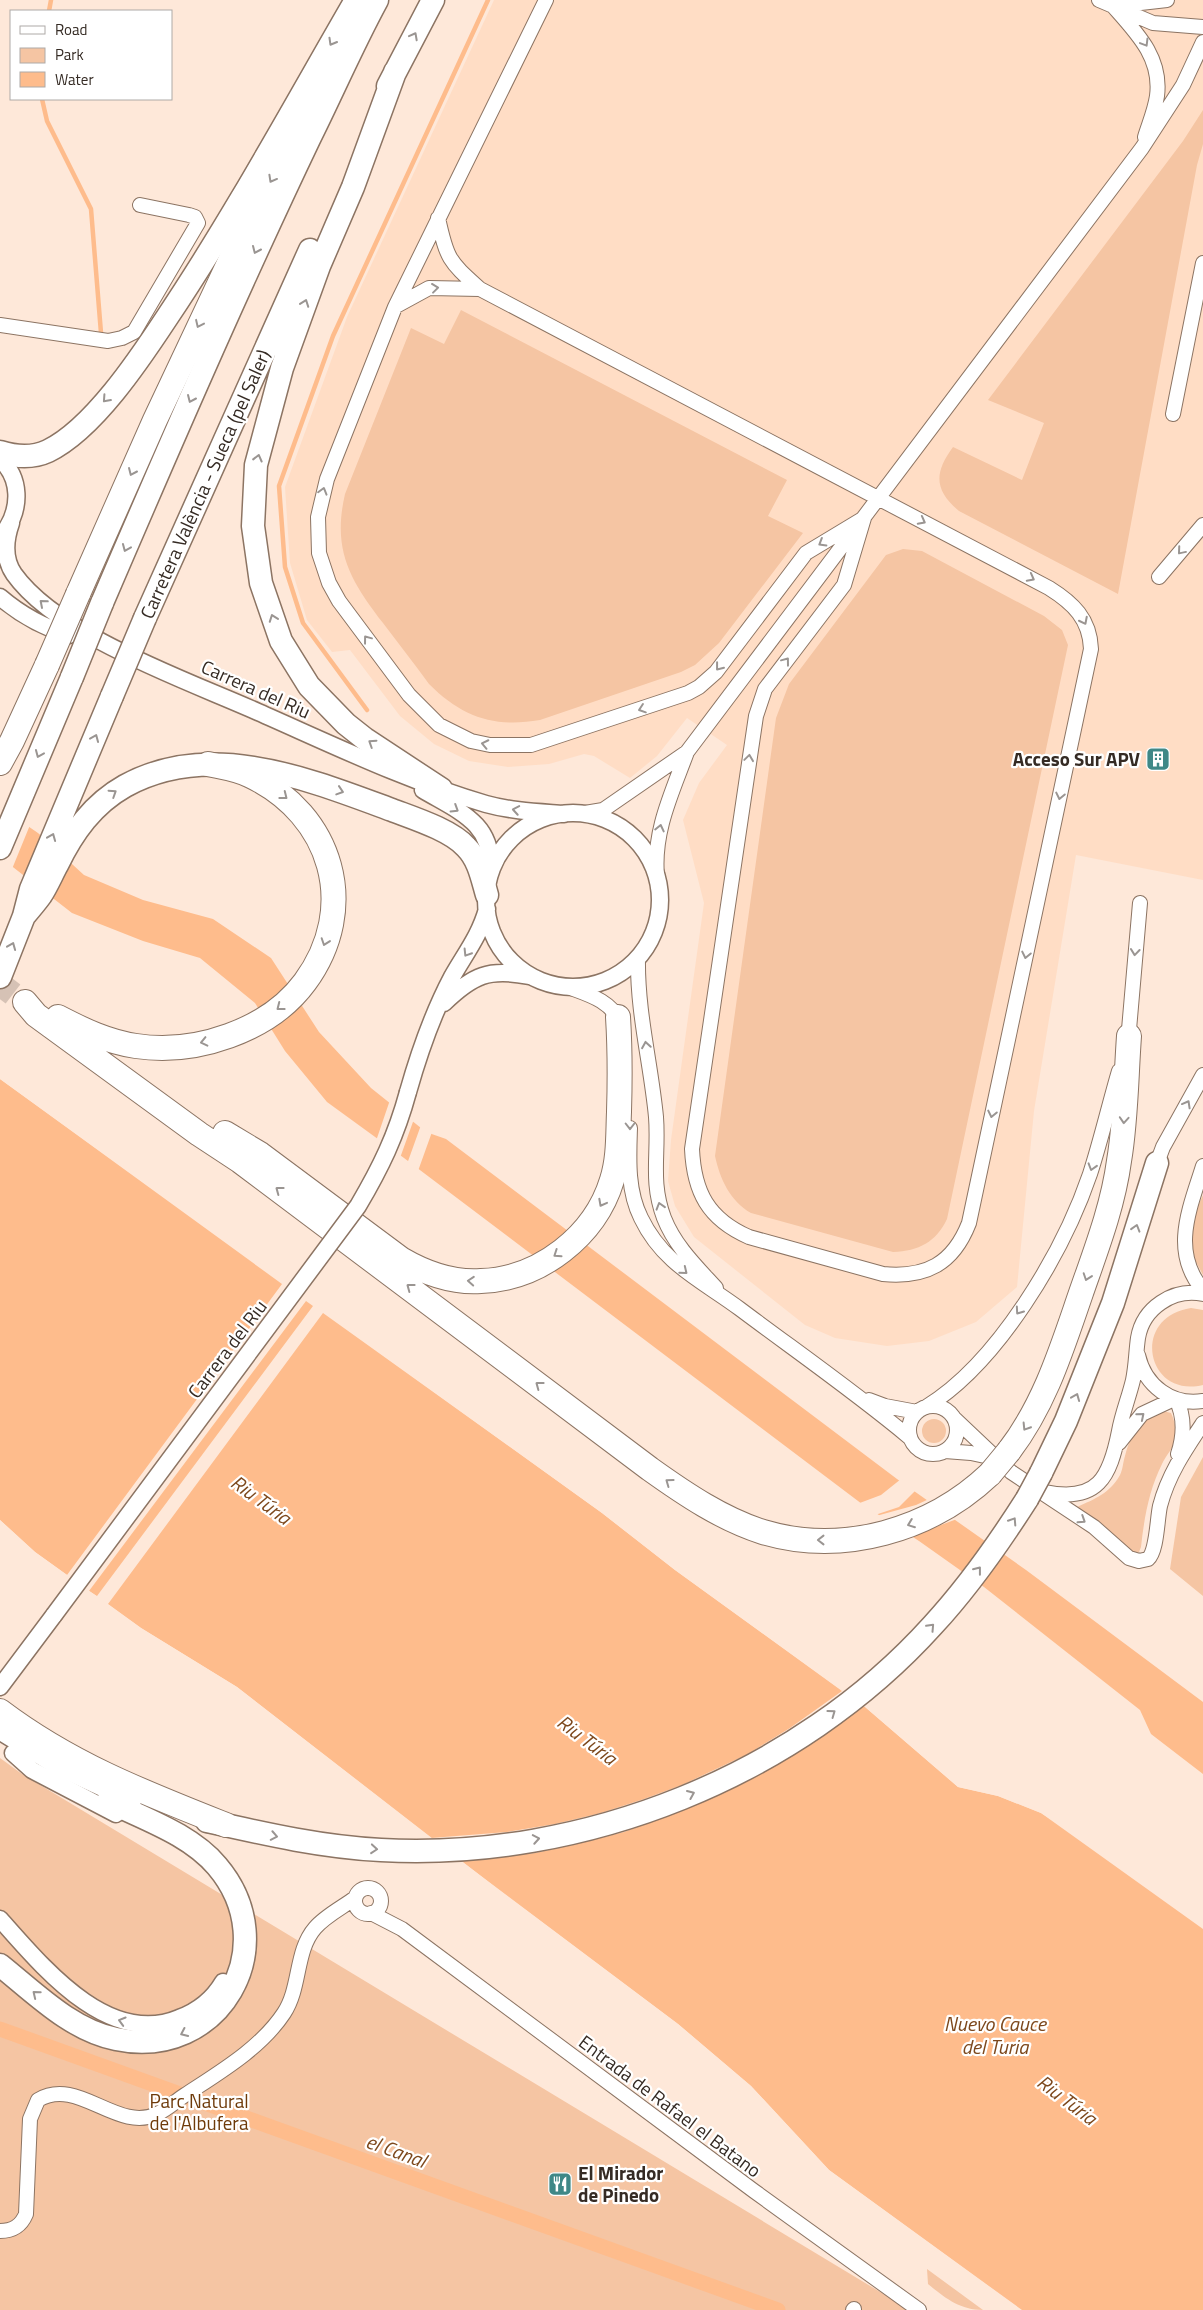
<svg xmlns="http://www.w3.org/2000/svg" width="1203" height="2310" viewBox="0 0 1203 2310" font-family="'Titillium Web',sans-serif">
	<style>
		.built { fill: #ffddc5 }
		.green { fill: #f5c5a3 }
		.water { fill: #febc8c }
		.pier { fill: #fee8d9; fill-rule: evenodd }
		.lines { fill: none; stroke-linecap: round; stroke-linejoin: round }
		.stream { stroke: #febc8c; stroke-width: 4.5 }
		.canal { stroke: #febc8c; stroke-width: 15 }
		.motorway-tunnel { stroke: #d6c2b5; stroke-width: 24; stroke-dasharray: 24 12; stroke-linecap: butt }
		.minor-casing { stroke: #8c7463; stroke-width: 16 }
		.tertiary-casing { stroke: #8c7463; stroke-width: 19 }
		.trunk-casing { stroke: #8c7463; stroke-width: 25 }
		.motorway-casing { stroke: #8c7463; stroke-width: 26 }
		.minor { stroke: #fff; stroke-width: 14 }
		.tertiary { stroke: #fff; stroke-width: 16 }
		.trunk { stroke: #fff; stroke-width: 22 }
		.motorway { stroke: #fff; stroke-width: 24 }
		.tertiary-bridge-casing { stroke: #8c7463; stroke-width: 19; stroke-linecap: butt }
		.trunk-bridge-casing { stroke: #8c7463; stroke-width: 25; stroke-linecap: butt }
		.motorway-bridge-casing { stroke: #8c7463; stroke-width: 26; stroke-linecap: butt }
		.tertiary-bridge { stroke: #fff; stroke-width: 16 }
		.trunk-bridge { stroke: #fff; stroke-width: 22 }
		.motorway-bridge { stroke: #fff; stroke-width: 24 }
		.oneway { stroke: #9a9592 }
		.labels { text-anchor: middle; stroke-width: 4.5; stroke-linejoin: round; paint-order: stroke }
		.street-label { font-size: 19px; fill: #352b24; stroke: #fff }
		.poi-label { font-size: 19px; font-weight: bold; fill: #352b24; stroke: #fff; text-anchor: end }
		.park-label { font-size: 19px; fill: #6e3a09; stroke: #fff }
		.water-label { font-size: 20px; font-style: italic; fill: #7d481c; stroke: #fff }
	</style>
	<rect width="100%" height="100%" fill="#fee8d9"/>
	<path class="built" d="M 494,0 L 1203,0 L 1203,880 L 1076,855 L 1034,1111 L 1017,1287 L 976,1322 L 929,1341 L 887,1346 L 835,1338 L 805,1325 L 694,1237 L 675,1206 L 668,1181 L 671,1140 L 704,903 L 683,820 L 699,783 L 727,745 L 687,718 L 657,756 L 630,778 L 594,756 L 584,754 L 549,764 L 508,767 L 469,761 L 434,744 L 400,716 L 350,650 L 332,652 L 307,620 L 290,563 L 285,487 L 347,317 Z"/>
	<path class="green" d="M 1203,110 L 1203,144 L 1197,165 L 1118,594 L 959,511 C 934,490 934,473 953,447 L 1022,480 L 1044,423 L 988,400 L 1183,141 Z
		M 461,310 L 787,480 L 768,516 L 803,533 L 719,643 L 695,665 L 681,672 L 540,720 C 494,728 462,717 429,684 C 414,663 398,643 383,623 C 350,580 332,550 345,494 L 411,328 L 444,344 Z
		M 903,549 L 922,551 L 1044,616 L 1062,630 L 1068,645 L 947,1219 C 936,1242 919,1251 893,1252 L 751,1213 C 730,1201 720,1179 715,1156 L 776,718 L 789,684 L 886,555 Z
		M 1203,1195 L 1203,1275 L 1190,1251 L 1194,1215 Z
		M 1191,1308 L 1203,1310 L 1203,1385 C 1146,1399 1130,1317 1191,1308 Z
		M 1163,1411 L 1171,1413 C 1175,1422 1177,1430 1175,1440 C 1173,1449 1166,1455 1162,1464 C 1149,1490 1144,1519 1141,1547 L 1139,1552 L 1134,1553 L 1102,1524 L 1077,1507 C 1095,1499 1110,1493 1120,1475 C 1123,1469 1123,1462 1125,1456 C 1132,1430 1140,1422 1163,1411 Z
		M922 1431a12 12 0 1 1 24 0a12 12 0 1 1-24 0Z
		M 1203,1457 L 1203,1596 L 1170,1569 L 1181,1497 Z
		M 0,1758 L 22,1774 L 910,2310 L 0,2310 Z
		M 927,2269 L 983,2310 C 960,2310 945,2298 928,2284 Z"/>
	<path class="water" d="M 0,807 L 38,833 L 84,875 L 143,900 L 213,919 L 271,958 L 319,1032 L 371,1088 L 426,1132 L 446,1139 L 897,1479 L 1026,1570 L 1203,1702 L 1203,1774 L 1151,1734 L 1140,1710 L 984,1587 L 919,1541 L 862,1504 L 404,1158 L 327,1102 L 285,1051 L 255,1003 L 200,958 L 143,941 L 72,913 L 0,857 Z
		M 0,1079 L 602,1513 L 675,1570 L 865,1707 L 958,1787 L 998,1796 L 1041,1813 L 1203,1929 L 1203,2310 L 1021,2310 L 829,2170 L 751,2086 L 678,2024 L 499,1890 L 237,1687 L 141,1628 L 35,1552 L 0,1520 Z"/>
	<path class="pier" d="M 0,804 L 30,825 L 12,869 L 0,860 Z
		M 0,1076 L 604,1511 L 676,1568 L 867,1705 L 959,1785 L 999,1793 L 1042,1811 L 1068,1830 L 1041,1813 L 998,1796 L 958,1787 L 864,1706 L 799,1751 L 764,1771 L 724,1792 L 670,1815 L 624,1832 L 577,1844 L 535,1853 L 461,1861 L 678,2024 L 751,2086 L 829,2170 L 1022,2310 L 1017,2310 L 827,2172 L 749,2088 L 677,2026 L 497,1892 L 236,1689 L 140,1630 L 33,1554 L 0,1523 L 0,1520 L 35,1552 L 67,1575 L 282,1284 L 0,1079 ZM 306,1301 L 313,1306 L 97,1596 L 89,1591 ZM 323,1313 L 602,1513 L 675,1570 L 842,1691 L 790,1728 L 748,1754 L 682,1785 L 644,1799 L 601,1813 L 555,1824 L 507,1832 L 431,1838 L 237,1687 L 141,1628 L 108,1604 Z
		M 390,1100 L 414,1119 L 400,1158 L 376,1141 Z
		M 421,1125 L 432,1132 L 418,1171 L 407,1164 Z
		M 901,1479 L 916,1490 L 899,1507 L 875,1515 L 857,1504 L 881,1495 Z
		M 929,1499 L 957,1519 L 909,1537 L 876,1516 L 916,1505 Z"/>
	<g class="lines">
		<path class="stream" d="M 49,11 L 51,0
			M 42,99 L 47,121 L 91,209 L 101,333
			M 367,710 L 303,623 L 285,567 L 279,486 L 333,336 L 488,0"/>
		<path class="canal" d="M 0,2029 L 778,2310"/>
		<path class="motorway-tunnel" d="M 0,984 L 13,994"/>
		<g class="minor-casing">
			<path id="minor" d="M 546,0 L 395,307 L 327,479 L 318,517 L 319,553 L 329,583 L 339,601 L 409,695 L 439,725 L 471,741 L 490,745 L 531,745 L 688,693 L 699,687 L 716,672 L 806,553 L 864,518
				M 1099,0 L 1153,23 L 1203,27
				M 1113,6 C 1137,33 1162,58 1157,96 C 1155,110 1149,124 1145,137
				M 1114,6 L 1167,0
				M 438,218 C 447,260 449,261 480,289 L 1049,588 C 1073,603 1090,619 1091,649 L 969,1223 C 953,1264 926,1278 883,1274 L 749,1237 C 708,1219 694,1192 692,1149 L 756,716 L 765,689 L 844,585 L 864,518
				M 396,306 L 429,288 L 480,289
				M 0,325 L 108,341 L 122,338 L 134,332 L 198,223 L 195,217 L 189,215 L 140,205
				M 1173,414 L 1203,263
				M 1159,577 L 1203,525
				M 579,814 L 603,810 L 687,752
				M 657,876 C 653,831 672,793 687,752 L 1142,148 L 1183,85 L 1203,42
				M 638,958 C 637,1012 651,1064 656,1117 C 659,1154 650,1181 664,1218 C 675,1246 696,1266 716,1288
				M 568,987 C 590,995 611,1001 621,1023
				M 1128,1041 L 1140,903
				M 630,1128 C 629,1158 627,1190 641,1218 C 663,1264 701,1280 740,1309 C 796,1351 855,1392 909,1437
				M 1157,1163 L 1163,1147 L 1203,1075
				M 1203,1166 C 1190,1208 1170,1251 1203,1290
				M 1138,1355 C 1145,1386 1172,1406 1203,1401
				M 1176,1399 C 1185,1417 1184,1436 1178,1454
				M 869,1400 L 885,1406 L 917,1412
				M909 1430a24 24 0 1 1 48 0a24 24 0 1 1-48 0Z
				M 926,1407 C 998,1363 1063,1253 1090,1174 C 1101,1140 1109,1105 1119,1071
				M 955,1419 L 1011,1472 L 1094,1527 L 1129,1558 L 1139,1561 L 1148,1559 C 1157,1551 1157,1520 1160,1506 C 1168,1475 1185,1450 1203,1423
				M 1119,1443 L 1142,1414 L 1174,1399
				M 945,1451 L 971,1453 L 994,1458
				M 1045,1492 C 1098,1503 1110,1477 1119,1431 C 1122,1414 1129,1397 1133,1380 C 1136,1366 1136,1352 1138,1338 C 1143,1308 1173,1288 1203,1294
				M355 1901a13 13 0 1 1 26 0a13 13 0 1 1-26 0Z
				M 371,1913 L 402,1929 L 754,2191 L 919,2310
				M 0,2231 C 13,2231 21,2226 26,2214 L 30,2119 L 38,2100 C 78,2076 117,2133 157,2114 C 167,2109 176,2101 185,2095 C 220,2072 261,2048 284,2013 C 301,1987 295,1951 315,1928 C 325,1916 343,1907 355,1898
				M 853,2310 L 854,2309"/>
		</g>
		<g class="tertiary-casing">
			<path id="tertiary" d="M 0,459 C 21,478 21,508 5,531
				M 11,523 C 5,540 3,558 14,574 C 58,636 189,681 258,712 C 333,745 407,781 486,804 C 511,811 538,812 564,814
				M 0,597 C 21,615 43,627 69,635
				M 423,790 C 458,811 494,823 490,870
				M486 900a87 87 0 1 1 174 0a87 87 0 1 1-174 0Z
				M 444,1003 C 473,975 489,968 529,976
				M 408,1092 C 419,1053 433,1013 452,977 C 465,954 480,935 487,909
				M 0,1687 L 54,1615
				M 13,1753 L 32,1770 L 116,1814
				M 0,1919 C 42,1966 108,2048 179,2018 C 198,2011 213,1999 223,1982"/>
		</g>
		<g class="trunk-casing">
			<path id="trunk" d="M 395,72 L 353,187 L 319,266 L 282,368 L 256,465 L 253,526 L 261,583 L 281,641 L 309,686 L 346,724 L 365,739 L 441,789
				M 388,86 L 433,0
				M 0,452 C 16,457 33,458 48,451 C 93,429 139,360 166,319 C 235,216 294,107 356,0
				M 102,603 C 169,447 236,292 309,139 C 332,93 352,46 377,0
				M 145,618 L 310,250
				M 0,848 L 72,677
				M 24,916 C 30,909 36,902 41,895 C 47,886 52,874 57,865 C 73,832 93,804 125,786 C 210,739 308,779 392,810 C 413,818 451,830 466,847 C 479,860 482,878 487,895
				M 0,977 L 24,916 L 31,889 L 112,696
				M 1041,1473 L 1066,1421 L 1113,1303 L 1157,1163
				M 0,1728 L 60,1765 L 131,1798
				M 207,1821 C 265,1834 322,1847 381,1850 C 583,1861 797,1776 933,1625 C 969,1586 999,1543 1027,1499
				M 0,1965 C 35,1993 71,2030 116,2039 C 220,2061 285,1946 217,1866 C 190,1834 144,1819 108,1801"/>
		</g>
		<g class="motorway-casing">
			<path id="motorway" d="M 78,594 L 155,420 L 247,225 L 327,78 L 351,48
				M 0,763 L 12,741 L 47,665
				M 25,1002 L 36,1015 L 199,1134 L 240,1161 L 650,1469 C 685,1494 722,1519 763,1532 C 843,1556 931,1530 990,1474
				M 58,1017 C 83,1030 108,1042 136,1046 C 195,1055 269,1031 305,982 C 360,907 332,815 251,776 C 238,769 222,767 208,764
				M 225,1133 L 260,1154 L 401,1259 C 425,1273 453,1283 481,1281 C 540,1279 595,1236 612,1180 C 619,1158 618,1135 619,1112 C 620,1080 620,1049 618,1017
				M 1009,1451 C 1045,1404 1062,1348 1081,1293 C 1096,1250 1113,1206 1119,1161 C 1126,1120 1126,1078 1129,1036
				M 0,1711 C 70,1764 145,1793 226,1825"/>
		</g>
		<use href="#minor" class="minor"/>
		<use href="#tertiary" class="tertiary"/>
		<use href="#trunk" class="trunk"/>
		<use href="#motorway" class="motorway"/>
		<g class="tertiary-bridge-casing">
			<path id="tertiary-bridge" d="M 54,1615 L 358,1206 C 381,1167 396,1136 408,1092"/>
		</g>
		<g class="trunk-bridge-casing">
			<path id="trunk-bridge" d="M 72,677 L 102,603
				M 112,696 L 145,618
				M 1027,1499 L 1041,1473"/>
		</g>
		<g class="motorway-bridge-casing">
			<path id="motorway-bridge" d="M 47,665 L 78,594
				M 990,1474 L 1009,1451"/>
		</g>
		<use href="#tertiary-bridge" class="tertiary-bridge"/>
		<use href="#trunk-bridge" class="trunk-bridge"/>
		<use href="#motorway-bridge" class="motorway-bridge"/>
	</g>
	<defs><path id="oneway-chevron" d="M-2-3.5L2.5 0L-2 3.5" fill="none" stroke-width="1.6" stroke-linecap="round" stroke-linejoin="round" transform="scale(1.25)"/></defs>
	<g class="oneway">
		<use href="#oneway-chevron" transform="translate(414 36) rotate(-62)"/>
		<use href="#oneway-chevron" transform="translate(332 42) rotate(120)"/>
		<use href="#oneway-chevron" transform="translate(1145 43) rotate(59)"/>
		<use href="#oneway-chevron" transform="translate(272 179) rotate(119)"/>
		<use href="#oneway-chevron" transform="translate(256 250) rotate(114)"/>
		<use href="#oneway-chevron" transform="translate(435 288) rotate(-7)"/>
		<use href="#oneway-chevron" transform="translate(305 303) rotate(-70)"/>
		<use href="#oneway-chevron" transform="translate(199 324) rotate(115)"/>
		<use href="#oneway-chevron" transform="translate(106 399) rotate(132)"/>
		<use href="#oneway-chevron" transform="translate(191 399) rotate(114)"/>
		<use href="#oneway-chevron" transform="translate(258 458) rotate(-76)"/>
		<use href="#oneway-chevron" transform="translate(132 472) rotate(114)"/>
		<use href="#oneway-chevron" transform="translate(323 491) rotate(-74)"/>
		<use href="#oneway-chevron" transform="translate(922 521) rotate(28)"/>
		<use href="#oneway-chevron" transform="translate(822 543) rotate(149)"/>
		<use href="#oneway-chevron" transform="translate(126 548) rotate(113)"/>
		<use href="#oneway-chevron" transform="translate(1181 551) rotate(130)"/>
		<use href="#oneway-chevron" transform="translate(1031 578) rotate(28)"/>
		<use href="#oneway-chevron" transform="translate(43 603) rotate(-139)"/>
		<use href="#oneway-chevron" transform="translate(273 618) rotate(-110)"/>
		<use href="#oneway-chevron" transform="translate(1084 621) rotate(63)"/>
		<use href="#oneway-chevron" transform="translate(367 639) rotate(-127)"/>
		<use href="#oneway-chevron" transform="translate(786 661) rotate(-53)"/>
		<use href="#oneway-chevron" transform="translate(719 667) rotate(128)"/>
		<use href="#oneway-chevron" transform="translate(642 709) rotate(161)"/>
		<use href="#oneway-chevron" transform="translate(95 738) rotate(-67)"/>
		<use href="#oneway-chevron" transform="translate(372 743) rotate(-147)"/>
		<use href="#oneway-chevron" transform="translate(485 744) rotate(-168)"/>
		<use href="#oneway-chevron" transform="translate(39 754) rotate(113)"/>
		<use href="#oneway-chevron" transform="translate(749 758) rotate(-82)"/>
		<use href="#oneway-chevron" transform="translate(340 791) rotate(18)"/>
		<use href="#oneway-chevron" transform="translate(113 793) rotate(-33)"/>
		<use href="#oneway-chevron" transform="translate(284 796) rotate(38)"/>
		<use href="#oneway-chevron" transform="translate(1060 796) rotate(102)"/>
		<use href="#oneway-chevron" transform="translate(455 809) rotate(32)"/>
		<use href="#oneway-chevron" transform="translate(516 810) rotate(-170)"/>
		<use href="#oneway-chevron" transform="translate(660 828) rotate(-77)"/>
		<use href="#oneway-chevron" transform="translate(52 837) rotate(-68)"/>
		<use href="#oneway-chevron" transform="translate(325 942) rotate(109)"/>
		<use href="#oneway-chevron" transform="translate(12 946) rotate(-68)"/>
		<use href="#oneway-chevron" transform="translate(1135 952) rotate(96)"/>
		<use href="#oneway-chevron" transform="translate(467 953) rotate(122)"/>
		<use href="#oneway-chevron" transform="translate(1026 955) rotate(102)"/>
		<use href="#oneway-chevron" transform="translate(280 1007) rotate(142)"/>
		<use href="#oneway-chevron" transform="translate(204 1042) rotate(167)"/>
		<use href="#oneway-chevron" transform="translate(646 1045) rotate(-99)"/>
		<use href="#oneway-chevron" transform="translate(1187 1104) rotate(-61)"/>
		<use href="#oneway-chevron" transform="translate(992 1114) rotate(102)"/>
		<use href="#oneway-chevron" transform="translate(1124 1120) rotate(94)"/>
		<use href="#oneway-chevron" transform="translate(630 1126) rotate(90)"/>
		<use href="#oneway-chevron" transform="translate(1092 1167) rotate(107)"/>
		<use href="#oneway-chevron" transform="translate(279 1190) rotate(-143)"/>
		<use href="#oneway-chevron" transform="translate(602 1203) rotate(118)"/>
		<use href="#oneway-chevron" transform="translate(660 1206) rotate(-107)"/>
		<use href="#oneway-chevron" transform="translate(1136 1228) rotate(-73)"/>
		<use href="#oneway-chevron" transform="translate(557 1254) rotate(146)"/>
		<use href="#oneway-chevron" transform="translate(684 1271) rotate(39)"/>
		<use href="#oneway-chevron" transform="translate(1087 1277) rotate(109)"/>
		<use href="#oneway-chevron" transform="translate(471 1281) rotate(-176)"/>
		<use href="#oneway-chevron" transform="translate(410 1287) rotate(-143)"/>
		<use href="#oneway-chevron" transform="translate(1019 1311) rotate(125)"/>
		<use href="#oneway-chevron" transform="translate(539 1385) rotate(-143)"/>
		<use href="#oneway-chevron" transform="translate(1076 1397) rotate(-68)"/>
		<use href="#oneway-chevron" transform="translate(1141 1416) rotate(-40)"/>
		<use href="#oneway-chevron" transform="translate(1026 1427) rotate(122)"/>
		<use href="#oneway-chevron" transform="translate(669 1482) rotate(-144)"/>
		<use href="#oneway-chevron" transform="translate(1082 1520) rotate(33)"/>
		<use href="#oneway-chevron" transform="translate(1013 1521) rotate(-57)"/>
		<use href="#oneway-chevron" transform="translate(911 1524) rotate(159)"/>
		<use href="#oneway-chevron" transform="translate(821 1540) rotate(-180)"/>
		<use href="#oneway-chevron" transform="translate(978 1570) rotate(-52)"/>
		<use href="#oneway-chevron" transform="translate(931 1627) rotate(-47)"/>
		<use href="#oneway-chevron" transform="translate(832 1713) rotate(-36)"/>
		<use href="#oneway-chevron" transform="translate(691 1794) rotate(-23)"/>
		<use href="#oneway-chevron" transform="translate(274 1836) rotate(11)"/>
		<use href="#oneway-chevron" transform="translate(536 1839) rotate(-10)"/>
		<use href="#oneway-chevron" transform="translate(374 1849) rotate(5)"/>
		<use href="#oneway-chevron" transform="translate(36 1994) rotate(-141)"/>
		<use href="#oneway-chevron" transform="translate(122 2021) rotate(-164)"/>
		<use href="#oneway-chevron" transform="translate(184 2033) rotate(155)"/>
	</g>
	<defs>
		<g id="building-square" transform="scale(1.25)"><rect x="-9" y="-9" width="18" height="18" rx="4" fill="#3f8887" stroke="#fff"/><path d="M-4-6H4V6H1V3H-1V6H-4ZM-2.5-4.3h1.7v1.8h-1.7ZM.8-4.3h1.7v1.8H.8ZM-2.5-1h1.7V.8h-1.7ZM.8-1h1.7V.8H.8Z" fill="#fff"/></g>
		<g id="restaurant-square" transform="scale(1.25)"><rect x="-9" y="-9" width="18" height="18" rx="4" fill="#3f8887" stroke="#fff"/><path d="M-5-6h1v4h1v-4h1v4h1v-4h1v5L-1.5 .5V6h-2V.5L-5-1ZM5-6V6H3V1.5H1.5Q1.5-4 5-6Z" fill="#fff"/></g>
	</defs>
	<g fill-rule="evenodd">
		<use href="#building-square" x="1158" y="759"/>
		<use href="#restaurant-square" x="560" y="2184"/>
	</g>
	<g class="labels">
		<g class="street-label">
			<text transform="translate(205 484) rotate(-66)" y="7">Carretera València - Sueca (pel Saler)</text>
			<text transform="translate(256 689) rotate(24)" y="7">Carrera del Riu</text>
			<text transform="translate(227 1349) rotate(-53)" y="7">Carrera del Riu</text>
			<text transform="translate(670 2106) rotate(37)" y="7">Entrada de Rafael el Batano</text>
		</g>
		<g class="poi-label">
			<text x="1140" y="766">Acceso Sur APV</text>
			<text x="578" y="2180" text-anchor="start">El Mirador<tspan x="578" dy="22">de Pinedo</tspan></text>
		</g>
		<g class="park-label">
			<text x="199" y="2108">Parc Natural<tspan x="199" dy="22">de l'Albufera</tspan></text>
		</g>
		<g class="water-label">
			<text transform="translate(261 1500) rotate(36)" y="7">Riu Túria</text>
			<text transform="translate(587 1740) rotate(37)" y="7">Riu Túria</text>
			<text x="995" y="2031">Nuevo Cauce<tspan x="995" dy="23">del Turia</tspan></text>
			<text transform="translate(1067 2100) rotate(37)" y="7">Riu Túria</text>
			<text transform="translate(396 2151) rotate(20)" y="7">el Canal</text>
		</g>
	</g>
	<rect x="10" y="10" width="162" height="90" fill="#ffffff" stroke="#aeaaa7"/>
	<rect x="20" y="26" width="25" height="8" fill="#ffffff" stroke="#aeaaa7"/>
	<text x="55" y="35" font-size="15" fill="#352b24">Road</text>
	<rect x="20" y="48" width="25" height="15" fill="#f5c5a3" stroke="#aeaaa7"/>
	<text x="55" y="60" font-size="15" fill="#352b24">Park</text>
	<rect x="20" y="72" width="25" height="15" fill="#febc8c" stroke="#aeaaa7"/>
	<text x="55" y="85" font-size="15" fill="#352b24">Water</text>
</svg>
